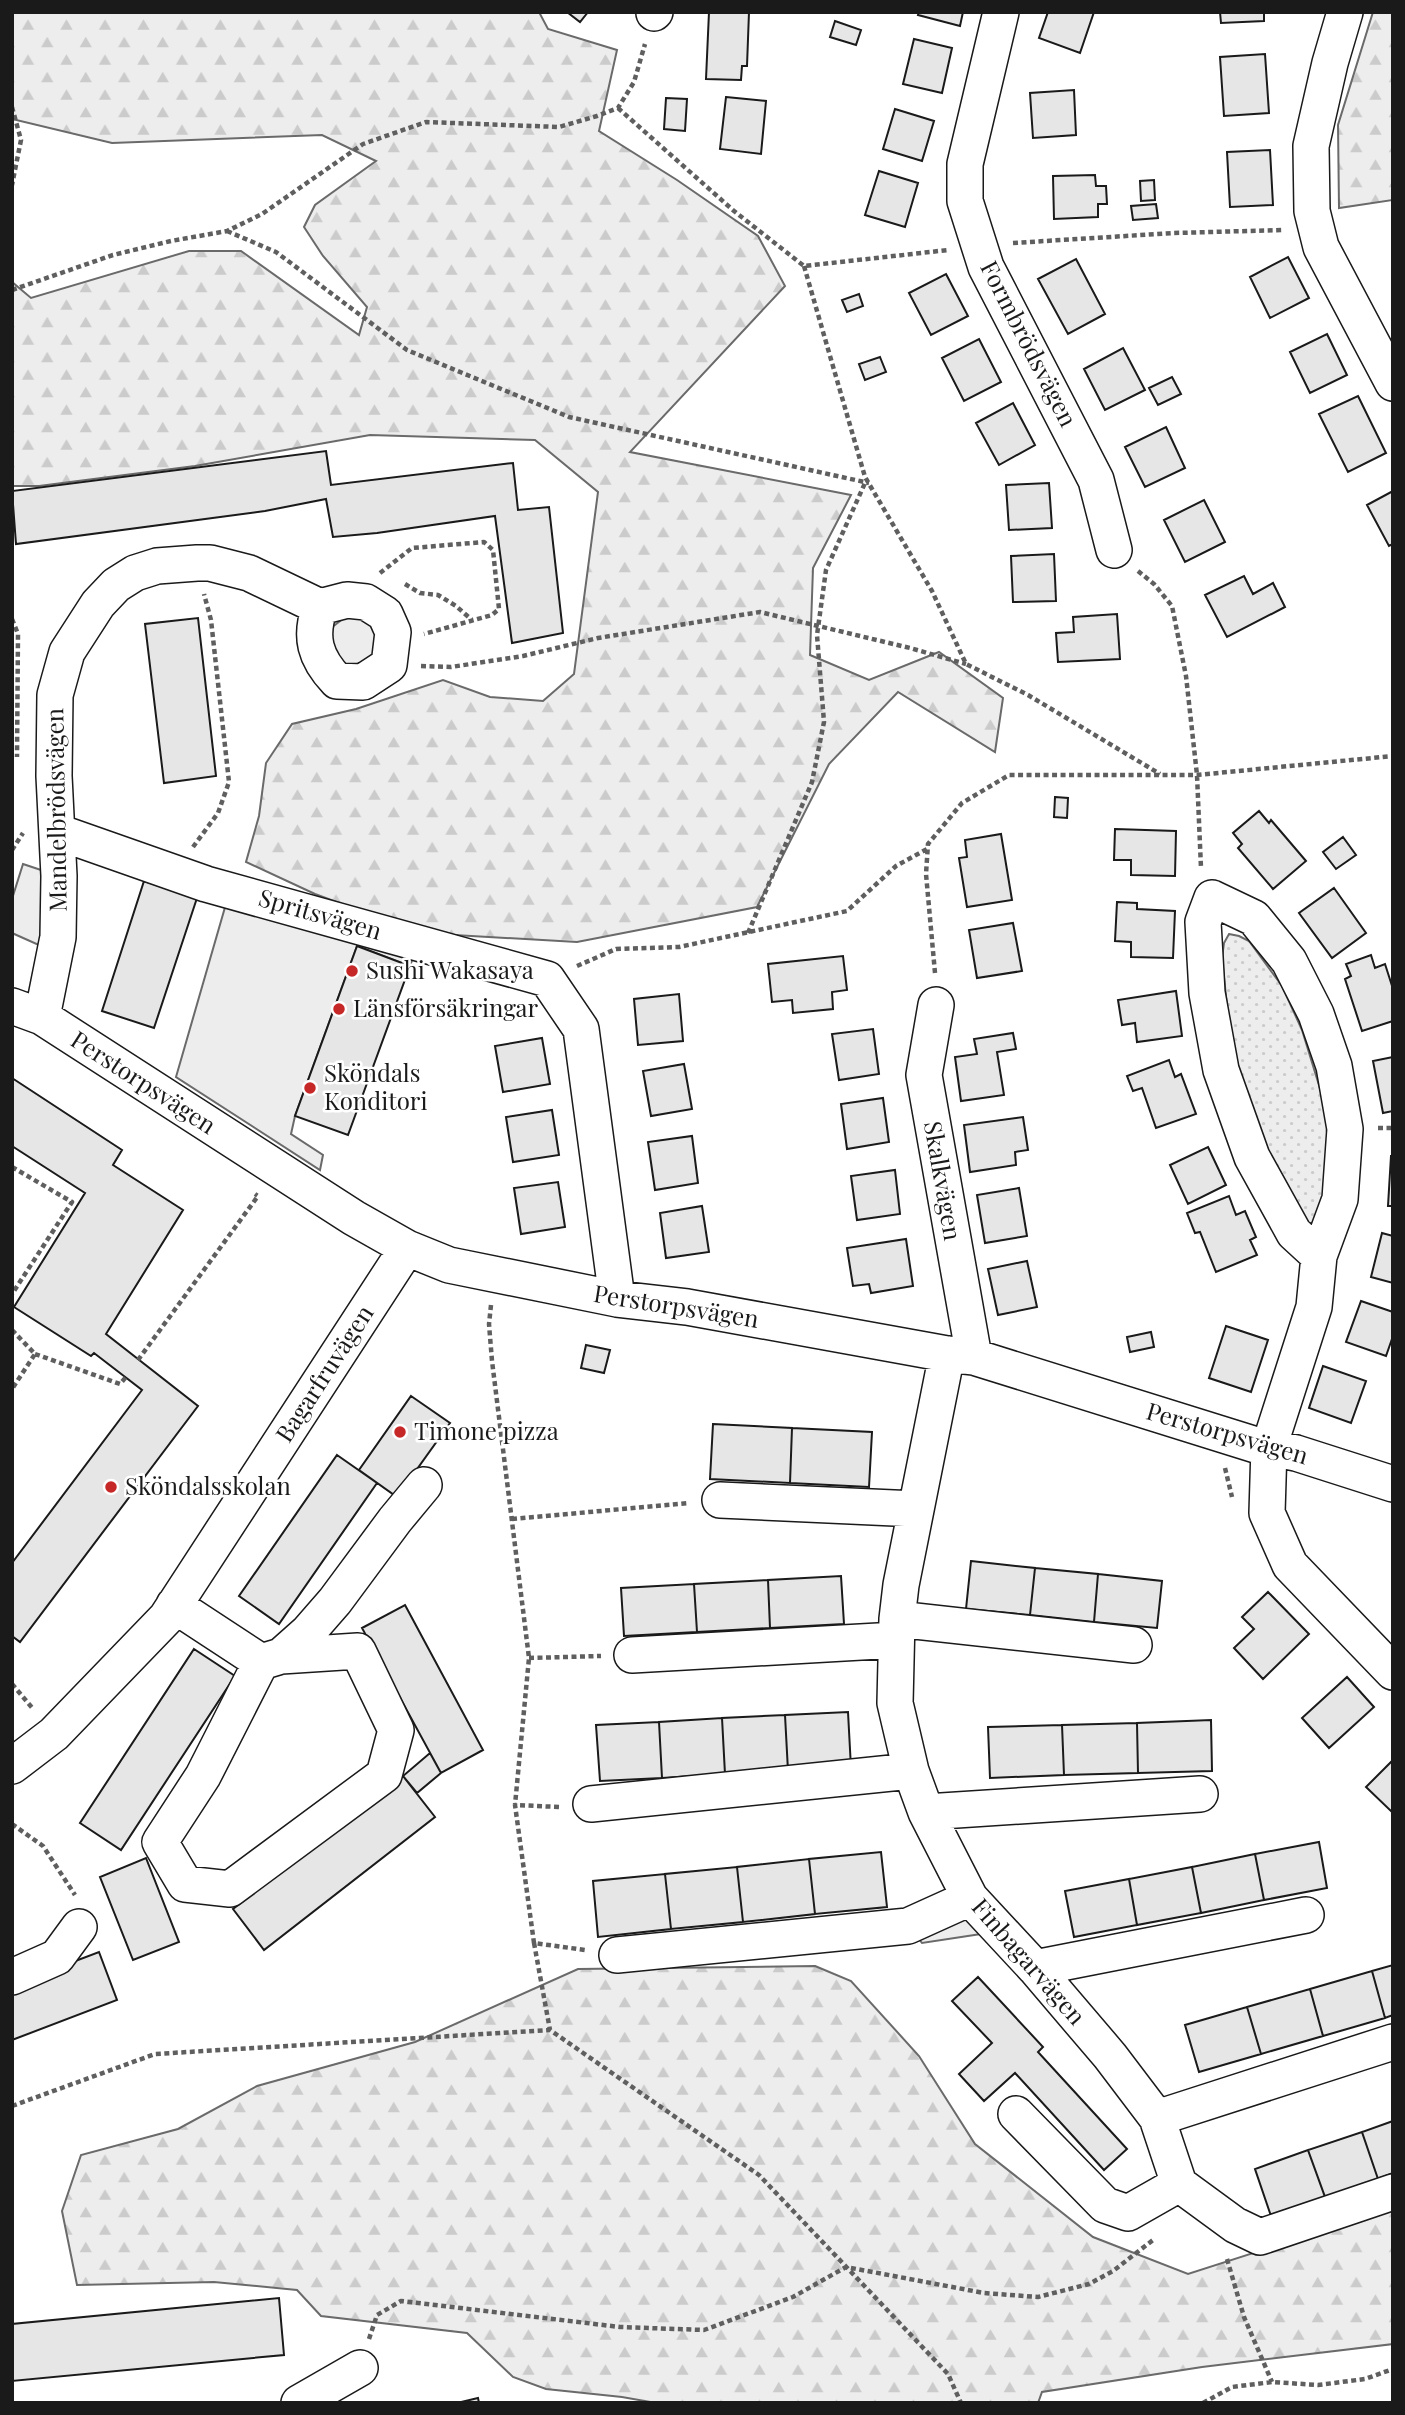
<svg xmlns="http://www.w3.org/2000/svg" width="1405" height="2415" viewBox="0 0 1405 2415" font-family="'Playfair Display',serif">
	<style>
		.grass { fill: url(#grass-dots); stroke: #6a6a6a; stroke-width: 2 }
		.forest { fill: url(#forest-firs); stroke: #6a6a6a; stroke-width: 2 }
		.built { fill: #ededed; stroke: #6a6a6a; stroke-width: 2 }
		.building { fill: #e6e6e6; stroke: #1a1a1a; stroke-width: 2 }
		.lines { fill: none; stroke-linecap: round; stroke-linejoin: round }
		.minor-casing { stroke: #1a1a1a; stroke-width: 38 }
		.path { stroke: #5f5f5f; stroke-width: 4.5; stroke-dasharray: 5 3.5; stroke-linecap: butt }
		.minor { stroke: #fff; stroke-width: 35 }
		.poi-dot { fill: #c62828; stroke: #fff; stroke-width: 2.5 }
		.labels { text-anchor: middle; stroke-width: 5; stroke-linejoin: round; paint-order: stroke }
		.street-label { font-size: 24px; fill: #1a1a1a; stroke: #fff }
		.poi-label { font-size: 24px; fill: #1a1a1a; stroke: #fff; text-anchor: start }
	</style>
	<defs>
		<pattern id="grass-dots" width="8" height="8" patternUnits="userSpaceOnUse" patternTransform="scale(1.75)"><rect width="8" height="8" fill="#ededed"/><path d="M2 2h.1M6 6h.1" fill="none" stroke="#cbcbcb" stroke-width="1.8" stroke-linecap="round"/></pattern>
		<pattern id="forest-firs" width="22" height="20" patternUnits="userSpaceOnUse" patternTransform="scale(1.75)"><rect width="22" height="20" fill="#ededed"/><path d="M5 1l3.5 6h-7zM16 11l3.5 6h-7z" fill="#cbcbcb"/></pattern>
	</defs>
	<rect width="100%" height="100%" fill="#fff"/>
	<path class="grass" d="M 1229,934 L 1239,936 L 1249,941 L 1282,986 L 1302,1030 L 1326,1108 L 1334,1158 L 1316,1224 L 1304,1222 L 1294,1208 L 1243,1094 L 1229,1025 L 1222,958 L 1224,943 Z"/>
	<path class="forest" d="M 12,12 L 539,12 L 548,29 L 617,50 L 599,131 L 677,180 L 758,236 L 785,286 L 630,452 L 851,495 L 813,568 L 810,655 L 869,680 L 939,652 L 1003,698 L 995,752 L 898,692 L 829,764 L 757,907 L 577,942 L 420,933 L 315,894 L 246,862 L 259,816 L 266,763 L 292,724 L 356,709 L 443,680 L 490,697 L 543,701 L 574,674 L 598,492 L 535,440 L 370,435 L 195,466 L 39,486 L 12,486 L 12,282 L 31,298 L 189,251 L 241,251 L 359,335 L 367,307 L 323,256 L 304,227 L 315,205 L 376,161 L 322,135 L 112,143 L 12,119 Z
		M 1373,12 L 1393,12 L 1393,200 L 1339,208 L 1338,125 Z
		M 815,1966 L 851,1981 L 919,2056 L 975,2144 L 1093,2237 L 1188,2274 L 1393,2208 L 1393,2344 L 1202,2367 L 1042,2392 L 1038,2403 L 656,2403 L 622,2397 L 546,2389 L 513,2377 L 467,2333 L 321,2316 L 297,2290 L 214,2282 L 77,2285 L 62,2211 L 81,2155 L 178,2129 L 257,2086 L 415,2042 L 578,1969 Z"/>
	<path class="built" d="M 360,616 L 375,626 L 378,651 L 358,667 L 342,664 L 328,636 L 331,628 L 344,618 Z
		M 23,864 L 44,871 L 41,946 L 12,933 L 12,899 Z
		M 230,890 L 418,944 L 410,966 L 357,946 L 295,1116 L 291,1134 L 323,1155 L 320,1170 L 176,1077 Z
		M 966,1904 L 994,1932 L 922,1943 L 911,1929 Z"/>
	<path class="building" d="M 567,12 L 588,12 L 580,22 Z
		M 709,12 L 749,12 L 747,66 L 742,66 L 741,80 L 706,79 Z
		M 919,12 L 963,12 L 960,26 L 918,15 Z
		M 1048,12 L 1094,12 L 1080,53 L 1039,38 Z
		M 1220,12 L 1264,12 L 1264,21 L 1221,23 Z
		M 835,21 L 861,30 L 856,45 L 830,37 Z
		M 914,39 L 952,48 L 942,93 L 903,84 Z
		M 1265,54 L 1269,113 L 1224,116 L 1220,57 Z
		M 1074,90 L 1076,135 L 1033,138 L 1030,93 Z
		M 726,97 L 766,101 L 761,154 L 720,149 Z
		M 666,98 L 687,99 L 685,131 L 664,129 Z
		M 895,109 L 934,121 L 922,161 L 883,149 Z
		M 1270,150 L 1273,205 L 1230,207 L 1227,152 Z
		M 879,171 L 918,183 L 905,227 L 865,215 Z
		M 1095,175 L 1096,186 L 1106,186 L 1107,204 L 1098,204 L 1098,217 L 1054,219 L 1053,176 Z
		M 1154,180 L 1155,200 L 1141,201 L 1140,181 Z
		M 1156,204 L 1158,218 L 1133,220 L 1131,206 Z
		M 1288,257 L 1309,298 L 1270,318 L 1250,277 Z
		M 1076,259 L 1105,314 L 1068,334 L 1038,279 Z
		M 946,274 L 968,316 L 931,335 L 909,293 Z
		M 859,294 L 863,306 L 847,312 L 842,300 Z
		M 1327,334 L 1347,375 L 1310,393 L 1290,352 Z
		M 979,339 L 1001,382 L 964,401 L 942,358 Z
		M 1123,348 L 1145,390 L 1105,410 L 1084,369 Z
		M 880,357 L 886,372 L 865,380 L 859,364 Z
		M 1172,377 L 1181,394 L 1158,405 L 1149,388 Z
		M 1358,396 L 1386,453 L 1348,472 L 1319,414 Z
		M 1013,403 L 1035,445 L 999,465 L 976,423 Z
		M 1166,427 L 1185,468 L 1145,487 L 1125,447 Z
		M 326,451 L 331,485 L 513,463 L 518,510 L 549,507 L 563,633 L 512,643 L 495,516 L 377,533 L 333,537 L 326,499 L 265,511 L 16,544 L 12,491 Z
		M 1049,483 L 1052,528 L 1009,530 L 1006,485 Z
		M 1393,491 L 1393,544 L 1389,546 L 1367,505 Z
		M 1204,500 L 1225,542 L 1185,562 L 1164,520 Z
		M 1054,554 L 1056,601 L 1013,602 L 1011,556 Z
		M 1244,576 L 1253,594 L 1273,583 L 1285,607 L 1227,637 L 1205,595 Z
		M 1117,614 L 1120,659 L 1058,662 L 1056,633 L 1074,632 L 1073,617 Z
		M 198,618 L 216,776 L 164,783 L 145,624 Z
		M 1055,797 L 1068,798 L 1067,818 L 1054,817 Z
		M 1259,811 L 1269,823 L 1271,820 L 1306,861 L 1273,889 L 1238,848 L 1242,844 L 1233,833 Z
		M 1115,829 L 1176,831 L 1175,876 L 1131,875 L 1131,860 L 1114,860 Z
		M 1001,834 L 1012,900 L 967,907 L 959,858 L 967,857 L 965,840 Z
		M 1343,837 L 1356,855 L 1336,869 L 1323,852 Z
		M 144,881 L 197,898 L 154,1028 L 102,1011 Z
		M 1334,888 L 1366,933 L 1332,958 L 1299,913 Z
		M 1117,902 L 1137,903 L 1137,909 L 1175,911 L 1173,958 L 1131,957 L 1131,942 L 1115,941 Z
		M 1013,923 L 1022,971 L 977,978 L 969,930 Z
		M 357,946 L 410,966 L 348,1135 L 295,1116 Z
		M 1371,955 L 1375,968 L 1385,964 L 1393,989 L 1393,1021 L 1362,1031 L 1345,979 L 1351,976 L 1346,964 Z
		M 843,956 L 847,990 L 832,992 L 833,1009 L 793,1013 L 792,1000 L 772,1002 L 768,964 Z
		M 1176,991 L 1182,1036 L 1137,1042 L 1135,1023 L 1122,1025 L 1118,1000 Z
		M 679,994 L 683,1041 L 638,1045 L 634,999 Z
		M 873,1029 L 879,1074 L 839,1080 L 832,1034 Z
		M 1013,1033 L 1016,1049 L 997,1052 L 1004,1095 L 961,1101 L 955,1057 L 977,1054 L 974,1039 Z
		M 542,1038 L 550,1084 L 503,1092 L 495,1046 Z
		M 1393,1057 L 1393,1111 L 1383,1113 L 1373,1061 Z
		M 1169,1060 L 1175,1077 L 1181,1074 L 1196,1114 L 1156,1128 L 1142,1088 L 1133,1091 L 1127,1076 Z
		M 684,1064 L 692,1109 L 651,1116 L 643,1071 Z
		M 12,1078 L 122,1150 L 113,1165 L 183,1210 L 106,1334 L 198,1406 L 20,1642 L 12,1636 L 12,1563 L 142,1390 L 94,1353 L 91,1356 L 14,1307 L 85,1193 L 12,1146 Z
		M 883,1098 L 889,1142 L 847,1149 L 841,1104 Z
		M 552,1110 L 559,1155 L 513,1162 L 506,1117 Z
		M 1023,1117 L 1028,1150 L 1015,1152 L 1016,1165 L 970,1172 L 964,1125 Z
		M 692,1136 L 698,1183 L 655,1190 L 648,1142 Z
		M 1208,1147 L 1226,1185 L 1188,1204 L 1170,1165 Z
		M 1391,1156 L 1393,1156 L 1393,1206 L 1388,1206 Z
		M 895,1170 L 900,1214 L 857,1220 L 851,1176 Z
		M 558,1182 L 565,1227 L 521,1234 L 514,1188 Z
		M 1019,1188 L 1027,1236 L 985,1243 L 977,1195 Z
		M 1229,1196 L 1236,1215 L 1245,1211 L 1256,1237 L 1250,1240 L 1257,1255 L 1216,1272 L 1200,1232 L 1195,1233 L 1187,1213 Z
		M 702,1206 L 709,1252 L 666,1258 L 660,1213 Z
		M 1382,1233 L 1393,1236 L 1393,1283 L 1371,1277 Z
		M 906,1239 L 913,1286 L 871,1293 L 869,1284 L 853,1286 L 847,1248 Z
		M 1027,1261 L 1037,1307 L 998,1315 L 988,1269 Z
		M 1361,1301 L 1393,1312 L 1393,1336 L 1386,1356 L 1346,1342 Z
		M 1226,1326 L 1268,1340 L 1251,1392 L 1209,1378 Z
		M 1151,1332 L 1154,1347 L 1130,1352 L 1127,1337 Z
		M 586,1345 L 610,1350 L 604,1373 L 581,1368 Z
		M 1323,1366 L 1366,1381 L 1351,1423 L 1309,1408 Z
		M 411,1396 L 450,1423 L 397,1497 L 359,1470 Z
		M 713,1424 L 792,1428 L 790,1483 L 710,1479 Z
		M 792,1428 L 872,1432 L 869,1487 L 790,1483 Z
		M 337,1455 L 377,1483 L 279,1624 L 239,1596 Z
		M 971,1561 L 1035,1568 L 1030,1615 L 966,1609 Z
		M 1035,1568 L 1098,1574 L 1094,1622 L 1030,1615 Z
		M 1098,1574 L 1162,1581 L 1157,1628 L 1094,1622 Z
		M 841,1576 L 844,1624 L 770,1628 L 768,1580 Z
		M 768,1580 L 770,1628 L 697,1632 L 694,1584 Z
		M 694,1584 L 697,1632 L 624,1636 L 621,1588 Z
		M 1268,1592 L 1309,1634 L 1263,1679 L 1234,1648 L 1254,1629 L 1242,1617 Z
		M 405,1605 L 483,1750 L 441,1773 L 362,1628 Z
		M 194,1649 L 235,1676 L 121,1850 L 80,1823 Z
		M 1347,1677 L 1374,1707 L 1329,1748 L 1302,1718 Z
		M 848,1712 L 851,1768 L 788,1771 L 785,1715 Z
		M 785,1715 L 788,1771 L 725,1774 L 722,1718 Z
		M 722,1718 L 725,1774 L 662,1778 L 659,1722 Z
		M 1211,1720 L 1212,1771 L 1138,1773 L 1137,1723 Z
		M 659,1722 L 662,1778 L 600,1781 L 596,1725 Z
		M 1137,1723 L 1138,1773 L 1064,1775 L 1062,1725 Z
		M 1062,1725 L 1064,1775 L 990,1778 L 988,1727 Z
		M 430,1753 L 441,1773 L 417,1793 L 403,1776 Z
		M 1393,1760 L 1393,1813 L 1366,1787 Z
		M 403,1776 L 435,1817 L 264,1950 L 233,1909 Z
		M 1319,1842 L 1327,1888 L 1264,1900 L 1255,1854 Z
		M 881,1852 L 887,1907 L 815,1914 L 809,1859 Z
		M 1255,1854 L 1264,1900 L 1201,1913 L 1192,1867 Z
		M 146,1858 L 179,1942 L 133,1960 L 100,1877 Z
		M 809,1859 L 815,1914 L 743,1922 L 737,1867 Z
		M 737,1867 L 743,1922 L 671,1929 L 665,1874 Z
		M 1192,1867 L 1201,1913 L 1137,1925 L 1129,1879 Z
		M 665,1874 L 671,1929 L 598,1937 L 593,1881 Z
		M 1129,1879 L 1137,1925 L 1074,1937 L 1065,1891 Z
		M 99,1952 L 117,2000 L 12,2040 L 12,1985 Z
		M 1393,1965 L 1393,2015 L 1385,2018 L 1372,1971 Z
		M 1372,1971 L 1385,2018 L 1323,2036 L 1310,1989 Z
		M 978,1977 L 1043,2047 L 1038,2052 L 1127,2149 L 1104,2170 L 1015,2073 L 984,2101 L 959,2074 L 992,2043 L 952,2001 Z
		M 1310,1989 L 1323,2036 L 1261,2054 L 1247,2007 Z
		M 1247,2007 L 1261,2054 L 1199,2072 L 1185,2025 Z
		M 1393,2121 L 1393,2173 L 1378,2179 L 1362,2132 Z
		M 1362,2132 L 1378,2179 L 1325,2197 L 1308,2150 Z
		M 1308,2150 L 1325,2197 L 1271,2216 L 1255,2169 Z
		M 279,2298 L 284,2355 L 12,2381 L 12,2324 Z
		M 478,2398 L 479,2403 L 457,2403 Z"/>
	<g class="lines">
		<g class="minor-casing">
			<path id="minor" d="M 1001,12 L 965,164 L 965,201 L 986,267 L 1096,480 L 1114,550
				M 1345,12 L 1330,63 L 1311,146 L 1312,211 L 1321,247 L 1393,383
				M 654,13 L 655,12
				M 58,832 L 206,884 L 547,979 L 581,1029 L 617,1299
				M 936,1005 L 924,1075 L 974,1357
				M 12,1006 L 42,1017 L 354,1218 L 407,1248 L 449,1265 L 617,1299 L 687,1307 L 947,1354 L 974,1357 L 1256,1445 L 1296,1453 L 1393,1484
				M 42,1017 L 58,937 L 59,876 L 54,776 L 55,695 L 67,652 L 98,604 L 116,585 L 135,573 L 157,566 L 197,563 L 210,563 L 249,573 L 320,607 C 309,637 315,658 337,681 L 363,682 L 389,665 L 393,632 L 385,614 L 366,602 L 347,600 L 320,607
				M 1319,1256 L 1294,1233 L 1252,1157 L 1221,1070 L 1207,993 L 1203,922 L 1212,898 L 1254,918 L 1289,961 L 1316,1014 L 1334,1066 L 1345,1129 L 1340,1199 L 1319,1256 L 1314,1307 L 1269,1447 L 1267,1513 L 1290,1565 L 1393,1672
				M 947,1354 L 901,1585 L 897,1619 L 895,1703 L 911,1771 L 926,1812 L 970,1898 L 1035,1968 L 1110,2056 L 1157,2118 L 1179,2184
				M 720,1500 L 916,1509
				M 174,1605 L 261,1662 L 281,1656 L 308,1632 L 335,1601 L 395,1520 L 424,1485
				M 897,1619 L 1134,1645
				M 632,1655 L 896,1640
				M 261,1662 L 203,1776 L 160,1842 L 185,1884 L 230,1889 L 384,1775 L 396,1730 L 358,1651 L 281,1656
				M 12,1766 L 54,1734 L 166,1618 L 407,1248
				M 591,1804 L 911,1771
				M 926,1812 L 1200,1794
				M 617,1955 L 908,1926 L 970,1898
				M 1035,1968 L 1306,1915
				M 12,1977 L 57,1957 L 79,1927
				M 1016,2114 L 1105,2205 L 1128,2213 L 1179,2184
				M 1157,2118 L 1393,2042
				M 1179,2184 L 1235,2225 L 1260,2237 L 1393,2192
				M 299,2403 L 360,2368"/>
		</g>
		<path class="path" d="M 12,107 L 21,140 L 12,185
			M 618,108 L 734,211 L 804,266 L 948,250
			M 227,231 L 276,252 L 407,350 L 569,417 L 869,483
			M 1013,243 L 1174,233 L 1284,230
			M 804,266 L 865,477 L 932,591 L 966,664 L 1028,695 L 1160,774
			M 12,290 L 113,255 L 171,241 L 227,231 L 262,214 L 363,144 L 426,122 L 559,127 L 597,116 L 618,108 L 634,82 L 645,44
			M 1138,571 L 1154,584 L 1172,606 L 1186,676 L 1197,775 L 1201,868
			M 380,573 L 412,548 L 484,542 L 493,550 L 499,609 L 492,615 L 424,634
			M 405,584 L 420,593 L 438,595 L 456,606 L 472,620
			M 12,619 L 18,634 L 17,757
			M 421,666 L 451,667 L 523,656 L 598,638 L 760,612 L 910,648 L 966,664
			M 193,847 L 218,813 L 229,782 L 211,620 L 204,594
			M 12,850 L 23,833
			M 748,933 L 812,782 L 824,722 L 817,635 L 826,570 L 865,483
			M 577,966 L 616,949 L 679,947 L 847,911 L 896,866 L 927,849
			M 935,973 L 926,874 L 928,844 L 962,803 L 1009,775 L 1197,775 L 1393,756
			M 1378,1128 L 1393,1128
			M 12,1167 L 72,1202 L 12,1294
			M 491,1305 L 489,1324 L 492,1361 L 529,1658 L 515,1805
			M 12,1330 L 35,1354 L 12,1389
			M 35,1354 L 120,1384 L 126,1377
			M 138,1360 L 258,1196 L 255,1194
			M 1225,1468 L 1232,1497
			M 512,1519 L 689,1503
			M 529,1658 L 601,1656
			M 12,1684 L 34,1710
			M 559,1807 L 515,1805 L 534,1943 L 585,1950
			M 12,1824 L 43,1846 L 75,1895
			M 534,1943 L 550,2030
			M 12,2106 L 155,2054 L 550,2030 L 759,2175 L 948,2374 L 961,2403
			M 1227,2259 L 1244,2317 L 1272,2382
			M 369,2339 L 377,2315 L 401,2301 L 620,2327 L 704,2330 L 793,2297 L 846,2267 L 984,2293 L 1038,2297 L 1089,2284 L 1113,2271 L 1153,2240
			M 1203,2403 L 1232,2387 L 1272,2382 L 1318,2385 L 1365,2379 L 1393,2369"/>
		<use href="#minor" class="minor"/>
	</g>
	<g class="poi-dot">
		<circle cx="352" cy="971" r="7"/>
		<circle cx="339" cy="1009" r="7"/>
		<circle cx="310" cy="1088" r="7"/>
		<circle cx="400" cy="1432" r="7"/>
		<circle cx="111" cy="1487" r="7"/>
	</g>
	<g class="labels">
		<g class="street-label">
			<text transform="translate(1028 344) rotate(63)" y="8">Formbrödsvägen</text>
			<text transform="translate(57 810) rotate(-91)" y="8">Mandelbrödsvägen</text>
			<text transform="translate(320 915) rotate(16)" y="8">Spritsvägen</text>
			<text transform="translate(143 1083) rotate(33)" y="8">Perstorpsvägen</text>
			<text transform="translate(942 1181) rotate(80)" y="8">Skalkvägen</text>
			<text transform="translate(676 1307) rotate(9)" y="8">Perstorpsvägen</text>
			<text transform="translate(325 1374) rotate(-57)" y="8">Bagarfruvägen</text>
			<text transform="translate(1227 1434) rotate(16)" y="8">Perstorpsvägen</text>
			<text transform="translate(1028 1962) rotate(49)" y="8">Finbagarvägen</text>
		</g>
		<g class="poi-label">
			<text x="366" y="979">Sushi Wakasaya</text>
			<text x="353" y="1017">Länsförsäkringar</text>
			<text x="324" y="1082">Sköndals<tspan x="324" dy="28">Konditori</tspan></text>
			<text x="414" y="1440">Timone pizza</text>
			<text x="125" y="1495">Sköndalsskolan</text>
		</g>
	</g>
	<rect width="1405" height="2415" fill="none" stroke="#1a1a1a" stroke-width="28"/>
</svg>
